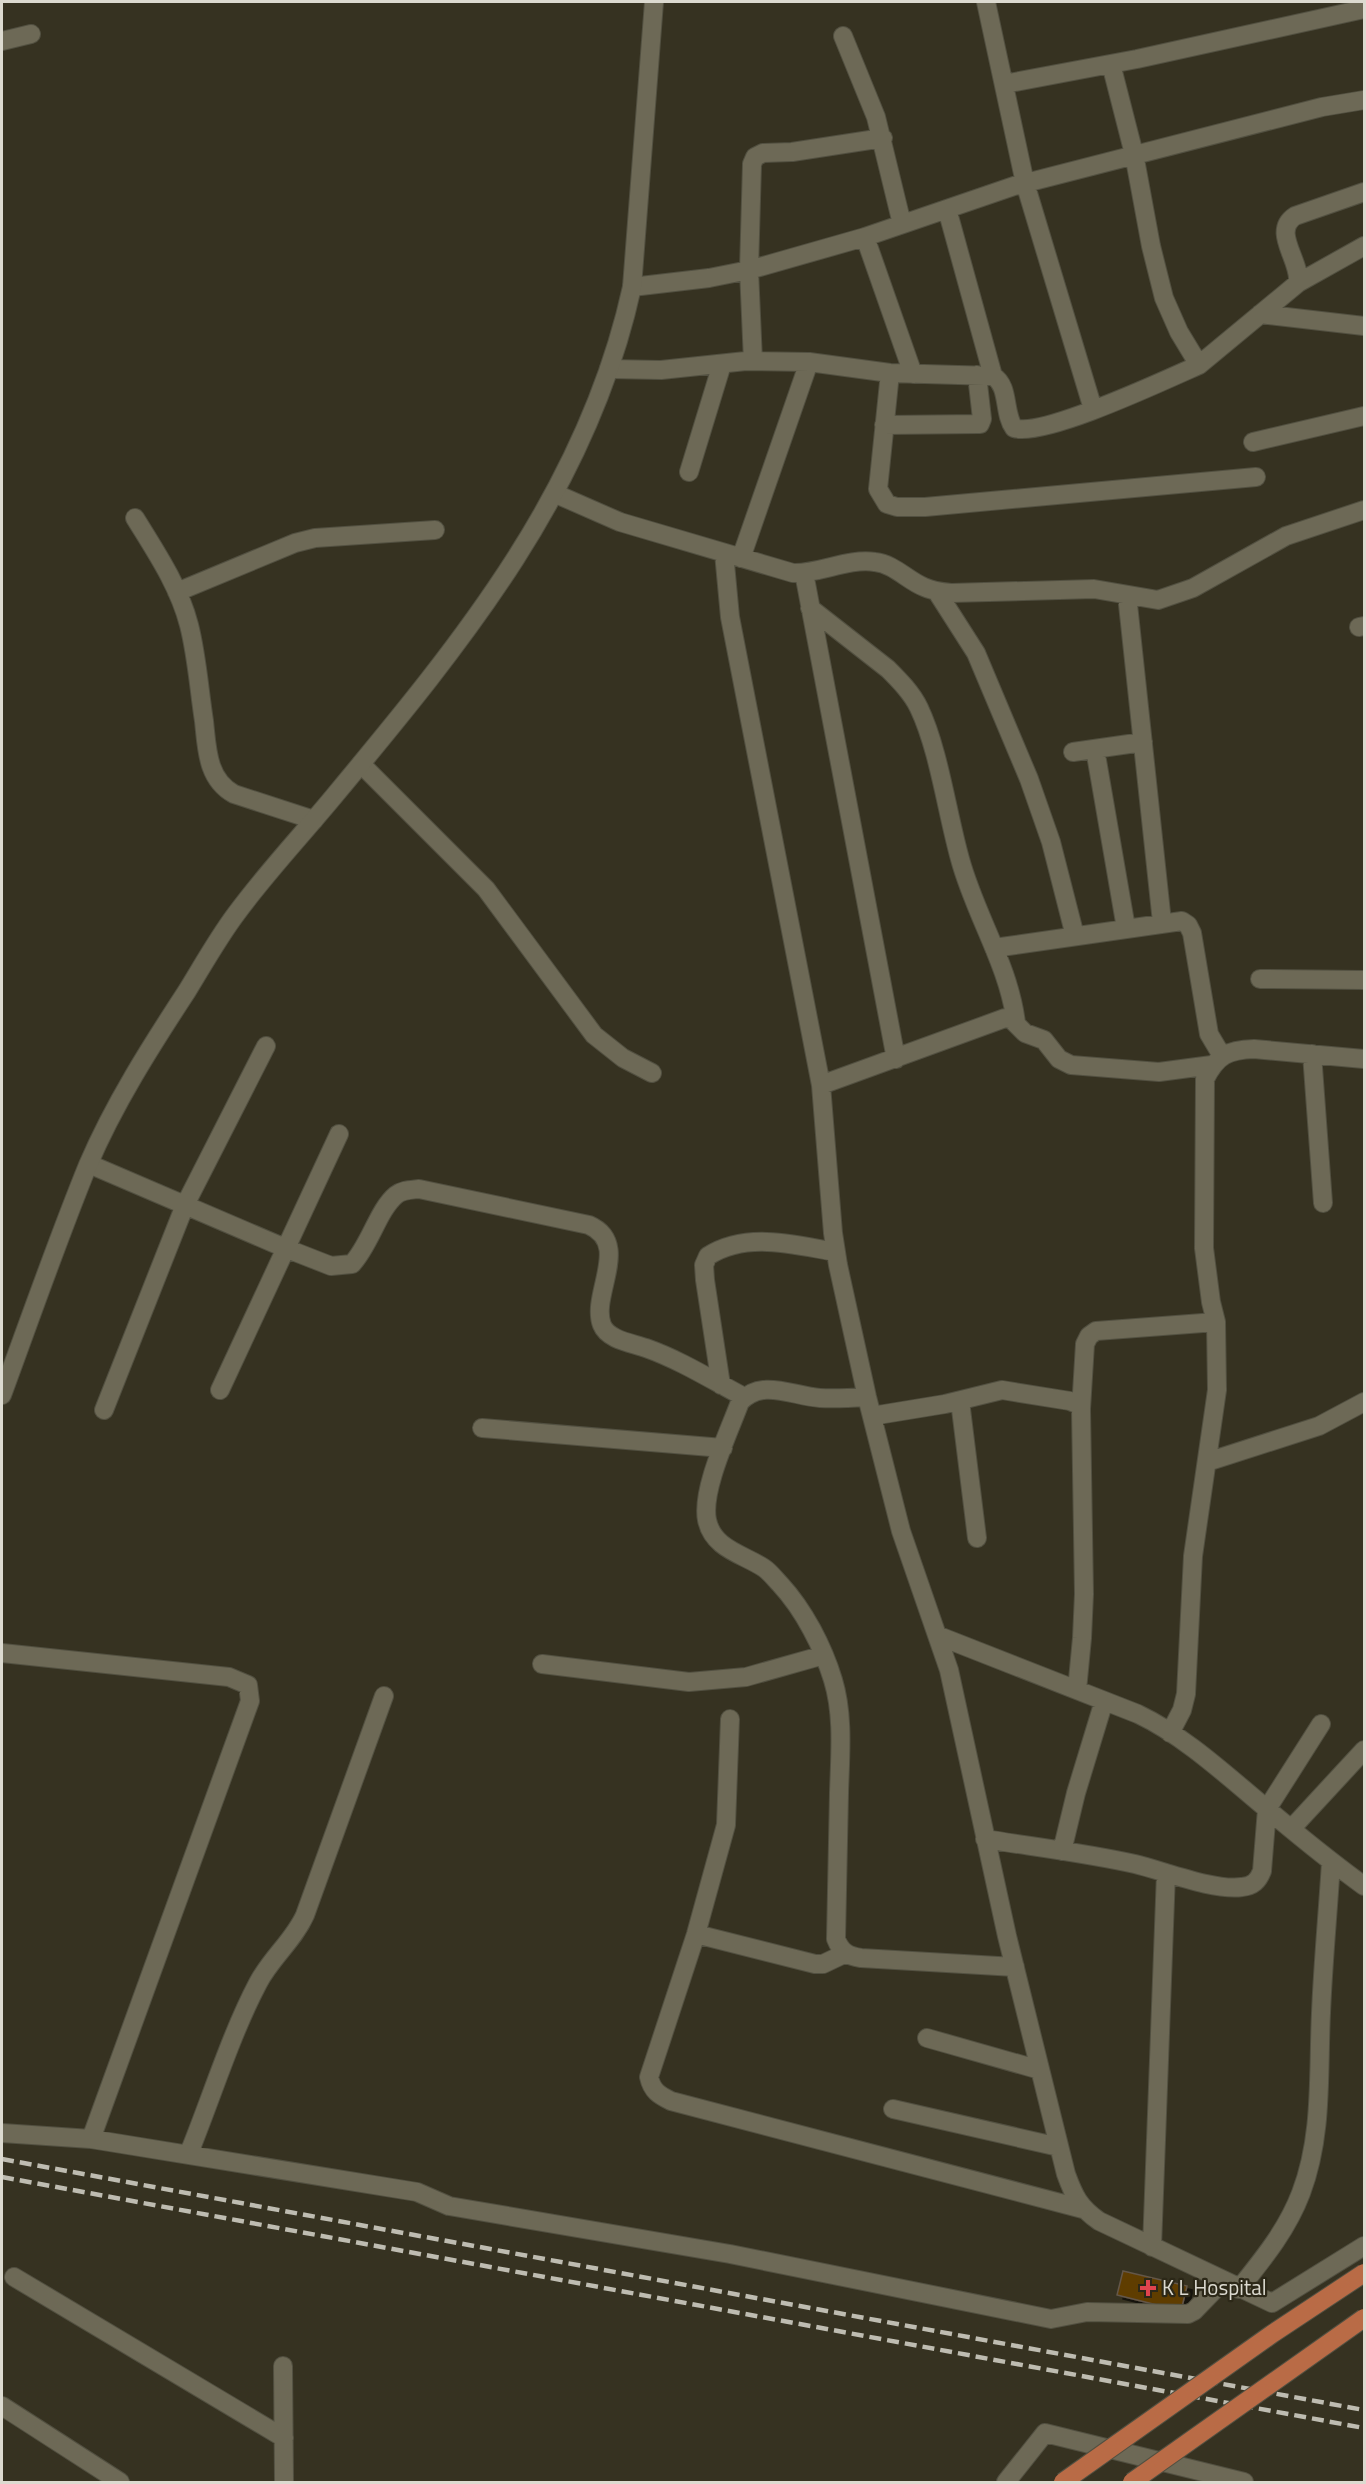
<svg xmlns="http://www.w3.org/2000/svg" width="1366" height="2484" viewBox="0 0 1366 2484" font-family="'Titillium Web',sans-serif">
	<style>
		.building { fill: #5f3c00; stroke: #645748; stroke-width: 1.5; filter: url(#shadow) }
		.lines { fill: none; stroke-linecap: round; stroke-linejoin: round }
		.street-casing { stroke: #525041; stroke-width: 20 }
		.secondary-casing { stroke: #525041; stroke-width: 20 }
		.street { stroke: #6d6956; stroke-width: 18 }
		.secondary { stroke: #6d6956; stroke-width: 18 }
		.rail { stroke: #bebcb1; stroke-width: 4.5; stroke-dasharray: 12 6; stroke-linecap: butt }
		.primary-bridge-casing { stroke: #525041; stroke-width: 20; stroke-linecap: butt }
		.primary-bridge { stroke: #b96b46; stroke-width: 18 }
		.health-dot { fill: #e0444e; stroke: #2c2818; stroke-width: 2 }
		.labels { text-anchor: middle; stroke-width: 4.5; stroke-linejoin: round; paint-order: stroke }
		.poi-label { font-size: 21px; fill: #dcdad0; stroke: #2c2818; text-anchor: start }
	</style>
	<defs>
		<filter id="shadow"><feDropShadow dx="6" dy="4" stdDeviation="0" flood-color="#0009"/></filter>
	</defs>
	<rect width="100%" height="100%" fill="#363221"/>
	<path class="building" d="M 1123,2271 L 1187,2286 L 1181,2311 L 1117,2295 Z"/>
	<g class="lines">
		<g class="street-casing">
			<path id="street" d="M 986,2 L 1025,183 L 1093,409
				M 843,36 L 876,117 L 902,224
				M 2,41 L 31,34
				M 1111,64 L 1134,154 L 1151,246 L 1164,298 L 1179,332 L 1199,365
				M 1004,84 L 1137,59 L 1364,9
				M 947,209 L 993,376
				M 865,237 L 913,374
				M 1298,283 L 1364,246
				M 632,287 L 709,278 L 749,270 L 865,237 L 1014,186 L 1322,107 L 1364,100
				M 1260,314 L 1364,326
				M 753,361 L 749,270 L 752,164 L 755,157 L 763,153 L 792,152 L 883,138
				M 609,369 L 661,370 L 746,361 L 809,362 L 890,373 L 993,376 C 1010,386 1003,413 1014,428 C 1043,438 1167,379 1199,365 L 1298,283 C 1301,260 1271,232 1295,216 L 1364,192
				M 890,373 L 878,489 L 887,504 L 897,507 L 925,507 L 1256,477
				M 884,425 L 980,424 L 982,419 L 977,375
				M 1253,442 L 1364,416
				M 689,472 L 722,364
				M 556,494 L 620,522 L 793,573 C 820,574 847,558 875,562 C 894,564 907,580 924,587 C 932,591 941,592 951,593 L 1094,589 L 1158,600 L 1193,588 L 1286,536 L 1364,510
				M 135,518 C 156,552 179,586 189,625 C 197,656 199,689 204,721 C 207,749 207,779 234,794 L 314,820
				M 724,553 L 730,617 L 821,1085 L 833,1233 L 838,1265 L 867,1397 L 901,1531 L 949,1670 L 1007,1936 L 1066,2174 C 1074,2196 1079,2207 1099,2221 L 1272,2303 L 1364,2246
				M 741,558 L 809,362
				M 804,573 L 896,1059
				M 177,592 L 295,543 L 315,538 L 435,530
				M 937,592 L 976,653 L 1029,779 L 1051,842 L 1075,936
				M 1127,595 L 1162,922
				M 810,608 L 888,669 C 899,680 912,693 919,708 C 939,750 947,813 960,859 C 975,915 1009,965 1016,1023
				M 1359,627 L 1364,626
				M 1095,749 L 1126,928
				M 1073,752 L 1143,742
				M 361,764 L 486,889 L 594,1035 L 623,1058 L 652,1073
				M 994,948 L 1182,921 L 1188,925 L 1192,933 L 1209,1034 L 1222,1056
				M 1260,979 L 1364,980
				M 1312,1054 L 1323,1203
				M 821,1085 L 1005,1018 L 1011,1019 L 1025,1033 L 1044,1040 L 1059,1059 L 1071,1065 L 1159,1072 L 1212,1065
				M 89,1164 L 285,1248 L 331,1266 L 352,1264 C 370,1245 378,1210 396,1195 C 402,1190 410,1190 419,1189 L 589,1225 C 632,1244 590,1295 602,1325 C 608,1340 632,1343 646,1348 C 680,1360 712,1380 744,1397
				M 721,1385 L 705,1280 L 704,1265 L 708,1256 C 747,1231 794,1245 836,1252
				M 220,1390 L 339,1134
				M 867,1397 C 851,1398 835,1399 820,1398 C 792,1396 762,1378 740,1402 C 729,1432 701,1490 707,1520 C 713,1549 743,1554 764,1568 C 770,1572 775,1579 780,1584 C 804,1610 823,1647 833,1680 C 844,1716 840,1756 839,1793 C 838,1842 837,1891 836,1939 C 841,1952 848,1956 861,1958 L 1015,1967
				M 960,1401 L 977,1538
				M 1081,1409 L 1085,1344 L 1089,1336 L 1096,1331 L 1216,1322
				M 104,1410 L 185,1205 L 266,1046
				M 872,1416 L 945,1404 L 1002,1390 L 1070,1401 L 1077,1404 L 1081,1409 L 1084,1594 L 1082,1638 L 1077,1690
				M 482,1428 L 723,1448
				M 1207,1462 L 1319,1426 L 1364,1402
				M 939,1636 L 1138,1714 C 1186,1737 1226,1775 1267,1809 C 1299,1836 1331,1862 1364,1886
				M 2,1653 L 229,1677 L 248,1685 L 250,1701 L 91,2139
				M 542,1664 L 689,1682 L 746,1677 L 824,1655
				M 730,1719 L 726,1825 L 696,1934 L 649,2077 C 652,2091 659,2095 671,2101 L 1083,2209
				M 1170,1733 L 1182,1710 L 1186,1694 L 1193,1556 L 1217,1390 L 1216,1322 L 1211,1302 L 1204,1248 L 1205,1079 C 1217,1055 1228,1050 1254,1049 L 1364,1059
				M 1291,1829 L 1364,1750
				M 985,1839 C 1035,1847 1086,1853 1135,1864 C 1164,1871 1214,1891 1242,1887 C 1253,1886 1258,1881 1262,1871 L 1267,1809 L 1321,1724
				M 1062,1851 L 1076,1793 L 1104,1701
				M 696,1934 L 815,1964 L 823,1964 L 844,1954
				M 927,2038 L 1040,2070
				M 893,2109 L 1059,2147
				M 2,2133 L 91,2139 L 417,2192 L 449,2206 L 730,2254 L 1051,2319 L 1087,2312 L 1188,2314 L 1194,2311 L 1223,2281
				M 189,2153 C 211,2099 231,2034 258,1983 C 271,1958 294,1940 305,1915 L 384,1696
				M 1152,2247 L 1166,1873
				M 14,2277 L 284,2438
				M 1239,2289 C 1263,2259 1287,2230 1301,2193 C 1323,2135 1318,2074 1321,2013 C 1323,1963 1328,1912 1331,1862
				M 283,2366 L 284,2482
				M 2,2406 L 120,2482
				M 1006,2482 L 1045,2433 L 1244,2482"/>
		</g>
		<g class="secondary-casing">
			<path id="secondary" d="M 2,1395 C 30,1319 57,1241 88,1165 C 114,1104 151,1046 187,991 C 203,965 218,938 236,914 C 266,873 302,835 335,795 C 464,640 588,489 632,287 L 654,2"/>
		</g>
		<use href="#street" class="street"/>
		<use href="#secondary" class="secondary"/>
		<path class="rail" d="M 2,2159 L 1364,2410
			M 2,2177 L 1364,2428"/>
		<g class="primary-bridge-casing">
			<path id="primary-bridge" d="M 1063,2482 L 1272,2334 L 1364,2273
				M 1132,2482 L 1364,2318"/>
		</g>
		<use href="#primary-bridge" class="primary-bridge"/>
	</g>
	<path class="health-dot" d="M1145 2279h6v6h6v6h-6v6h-6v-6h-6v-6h6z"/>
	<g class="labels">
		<g class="poi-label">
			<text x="1162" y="2295">K L Hospital</text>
		</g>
	</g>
	<rect width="1366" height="2484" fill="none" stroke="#dcdad0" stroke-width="6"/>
</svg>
